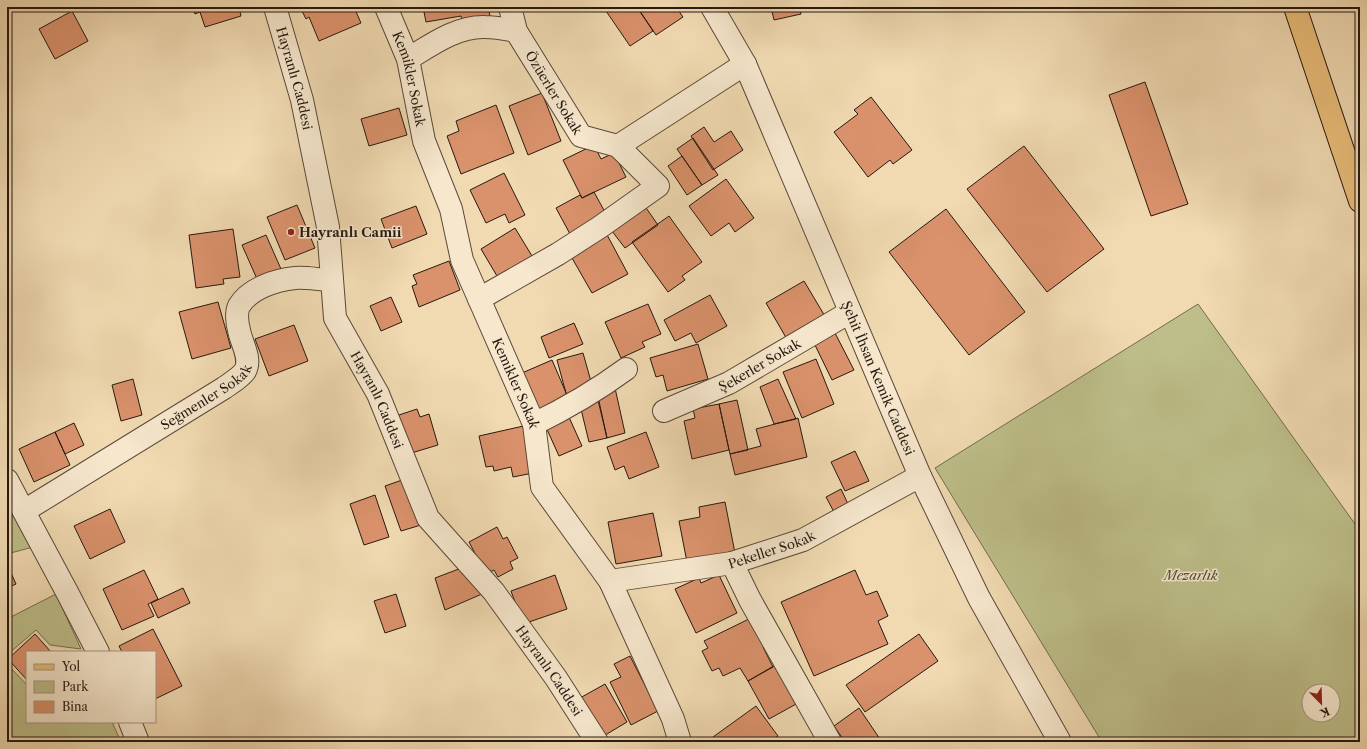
<svg xmlns="http://www.w3.org/2000/svg" width="1367" height="749" viewBox="0 0 1367 749" font-family="'Libre Caslon Text',serif">
	<style>
		.green { fill: #bdbe89; stroke: #726c4d; fill-rule: evenodd }
		.building { fill: #da926c; stroke: #261911 }
		.lines { fill: none; stroke-linecap: round; stroke-linejoin: round }
		.minor-casing { stroke: #594939; stroke-width: 24 }
		.major-casing { stroke: #261911; stroke-width: 24 }
		.minor { stroke: #f6e7cd; stroke-width: 22 }
		.major { stroke: #e8bd79; stroke-width: 22 }
		.poi-dot { fill: #8f2418; stroke: #f6e7cd; stroke-width: 1.5 }
		.labels { text-anchor: middle; stroke-width: 3; stroke-linejoin: round; paint-order: stroke }
		.street-label { font-size: 13px; fill: #261911; stroke: #f6e7cd }
		.poi-label { font-size: 13px; font-weight: bold; fill: #261911; stroke: #f6e7cd; text-anchor: start }
		.park-label { font-size: 13px; font-style: italic; fill: #534b35; stroke: #f6e7cd }
	</style>
	<rect width="100%" height="100%" fill="#f1dab2"/>
	<filter id="stains"><feTurbulence type="fractalNoise" baseFrequency=".005" numOctaves="4"/><feColorMatrix values="0 0 0 0 .2 0 0 0 0 .09 0 0 0 0 .02 0 0 0 .5 -.17"/></filter>
	<radialGradient id="worn" r=".72"><stop offset=".6" stop-color="#630" stop-opacity="0"/><stop offset="1" stop-color="#630" stop-opacity=".3"/></radialGradient>
	<path class="green" d="M 1198,304 L 1360,531 L 1360,742 L 1102,742 L 935,468 ZM 1309,691 L 1333,691 L 1333,715 L 1309,715 Z
		M 16,515 L 33,547 L 7,554 L 7,517 Z
		M 56,594 L 81,649 L 50,645 L 36,630 L 7,655 L 7,619 Z
		M 7,664 L 27,685 L 27,722 L 112,722 L 121,742 L 7,742 Z"/>
	<path class="building" d="M 193,7 L 239,7 L 241,16 L 205,27 L 200,12 L 195,14 Z
		M 300,7 L 354,7 L 361,23 L 319,41 L 309,17 L 306,19 Z
		M 423,7 L 488,7 L 490,16 L 462,21 L 461,16 L 426,22 Z
		M 612,7 L 637,7 L 653,31 L 630,46 L 606,11 Z
		M 637,7 L 676,7 L 683,17 L 656,35 Z
		M 771,7 L 799,7 L 801,14 L 774,20 Z
		M 72,11 L 88,41 L 55,59 L 39,29 Z
		M 1145,82 L 1188,204 L 1151,216 L 1109,95 Z
		M 542,93 L 561,141 L 528,155 L 509,106 Z
		M 871,97 L 912,150 L 893,164 L 890,160 L 868,177 L 834,132 L 858,114 L 854,110 Z
		M 496,105 L 514,153 L 461,174 L 447,136 L 459,131 L 456,121 Z
		M 399,108 L 407,135 L 369,146 L 361,119 Z
		M 704,127 L 714,142 L 731,131 L 743,150 L 713,170 L 691,136 Z
		M 693,138 L 718,175 L 702,185 L 677,149 Z
		M 594,145 L 601,159 L 614,153 L 626,177 L 582,198 L 563,160 Z
		M 1024,146 L 1104,249 L 1047,292 L 967,189 Z
		M 682,156 L 702,185 L 687,195 L 668,166 Z
		M 504,173 L 525,215 L 509,223 L 505,214 L 486,223 L 470,190 Z
		M 726,179 L 754,218 L 735,232 L 729,223 L 711,236 L 689,206 Z
		M 594,192 L 606,214 L 570,234 L 556,208 L 580,195 L 582,198 Z
		M 642,202 L 658,225 L 625,248 L 608,226 Z
		M 297,205 L 315,248 L 285,260 L 267,217 Z
		M 416,206 L 427,234 L 392,248 L 381,219 Z
		M 946,209 L 1025,312 L 969,355 L 889,252 Z
		M 669,216 L 702,262 L 682,276 L 685,280 L 668,292 L 632,242 Z
		M 515,228 L 532,256 L 497,276 L 481,249 Z
		M 233,229 L 240,277 L 223,279 L 224,284 L 196,288 L 189,235 Z
		M 605,231 L 628,274 L 592,293 L 568,251 Z
		M 266,235 L 281,269 L 257,279 L 242,245 Z
		M 449,261 L 460,290 L 419,307 L 412,286 L 417,284 L 413,275 Z
		M 804,281 L 826,318 L 788,341 L 766,303 Z
		M 710,295 L 727,326 L 696,343 L 691,333 L 675,341 L 664,320 Z
		M 391,297 L 402,322 L 381,331 L 370,306 Z
		M 218,302 L 231,348 L 192,359 L 179,312 Z
		M 648,304 L 661,334 L 642,342 L 645,347 L 621,358 L 605,322 Z
		M 574,323 L 583,344 L 549,358 L 541,337 Z
		M 294,325 L 308,361 L 269,376 L 255,339 Z
		M 835,333 L 854,370 L 832,380 L 814,343 Z
		M 698,344 L 708,379 L 667,391 L 663,375 L 656,377 L 650,358 Z
		M 583,353 L 592,385 L 567,397 L 557,360 Z
		M 816,359 L 834,404 L 802,418 L 783,372 Z
		M 552,360 L 570,402 L 540,415 L 522,373 Z
		M 133,379 L 142,415 L 121,421 L 112,385 Z
		M 778,379 L 796,419 L 774,424 L 760,387 Z
		M 615,388 L 625,433 L 607,438 L 597,392 Z
		M 598,400 L 607,438 L 589,442 L 580,405 Z
		M 737,400 L 748,450 L 730,454 L 719,404 Z
		M 719,404 L 729,450 L 692,459 L 684,421 L 695,418 L 693,409 Z
		M 417,409 L 420,417 L 429,414 L 438,445 L 408,454 L 396,416 Z
		M 568,415 L 582,446 L 559,456 L 545,425 Z
		M 798,418 L 807,457 L 735,475 L 730,454 L 761,446 L 756,429 Z
		M 74,423 L 84,445 L 65,454 L 55,432 Z
		M 528,425 L 538,472 L 513,477 L 511,467 L 494,471 L 493,466 L 486,467 L 479,436 Z
		M 55,432 L 70,465 L 34,482 L 19,449 Z
		M 646,432 L 659,467 L 629,479 L 624,466 L 615,470 L 607,447 Z
		M 855,451 L 869,481 L 845,491 L 831,462 Z
		M 405,479 L 421,525 L 401,531 L 385,486 Z
		M 841,489 L 848,504 L 834,512 L 826,497 Z
		M 375,495 L 389,537 L 364,545 L 350,504 Z
		M 725,502 L 735,553 L 687,562 L 679,521 L 700,517 L 699,507 Z
		M 110,509 L 125,542 L 90,559 L 74,526 Z
		M 653,513 L 662,556 L 616,564 L 608,522 Z
		M 497,527 L 503,539 L 507,537 L 518,558 L 510,562 L 513,569 L 498,577 L 494,570 L 486,574 L 469,542 Z
		M 7,564 L 16,584 L 7,588 Z
		M 464,567 L 482,594 L 445,610 L 435,578 Z
		M 144,570 L 158,599 L 148,604 L 154,616 L 122,630 L 103,589 Z
		M 855,570 L 866,595 L 877,591 L 888,616 L 878,621 L 888,644 L 814,676 L 781,602 Z
		M 555,575 L 567,609 L 523,624 L 511,591 Z
		M 719,575 L 737,613 L 696,633 L 675,589 L 699,578 L 701,583 Z
		M 183,588 L 190,603 L 158,618 L 151,603 Z
		M 396,594 L 406,626 L 385,633 L 374,601 Z
		M 755,616 L 769,644 L 763,647 L 773,667 L 748,681 L 740,668 L 723,676 L 719,668 L 712,671 L 702,651 L 708,648 L 704,641 Z
		M 153,629 L 182,686 L 155,699 L 155,652 L 122,652 L 119,646 Z
		M 35,634 L 51,652 L 27,652 L 27,680 L 8,659 Z
		M 919,634 L 938,661 L 865,712 L 846,685 Z
		M 630,656 L 658,711 L 631,725 L 610,682 L 621,677 L 614,664 Z
		M 777,664 L 798,703 L 769,719 L 748,681 Z
		M 605,684 L 627,722 L 602,737 L 580,698 Z
		M 756,706 L 778,736 L 770,742 L 717,742 L 713,737 Z
		M 859,708 L 882,742 L 845,742 L 834,726 Z"/>
	<g class="lines">
		<g class="minor-casing">
			<g id="minor">
				<path id="s1" d="M 275,7 L 302,100 L 328,227 L 335,318 L 378,394 L 428,518 L 494,592 L 556,678 L 597,742"/>
				<path id="s2" d="M 386,7 L 408,59 L 424,141 L 451,209 L 462,260 L 534,424 L 542,487 L 610,581 L 673,719 L 680,742"/>
				<path id="s3" d="M 510,7 L 516,31 L 581,136 L 618,146 L 745,64"/>
				<path id="s4" d="M 712,7 L 745,64 L 920,476 L 979,598 L 1060,742"/>
				<path d="M 408,59 C 431,45 457,26 485,27 C 496,27 506,29 516,31"/>
				<path d="M 479,299 L 558,254 L 600,227 L 658,186 L 618,146"/>
				<path id="s5" d="M 664,411 L 729,383 L 850,312"/>
				<path d="M 534,424 C 567,408 596,391 626,369"/>
				<path d="M 7,480 L 68,594 L 98,652"/>
				<path id="s6" d="M 24,511 L 224,388 C 231,383 240,378 245,371 C 252,358 241,343 239,330 C 237,323 236,312 239,306 C 250,288 276,280 295,278 C 307,277 320,280 332,280"/>
				<path d="M 732,563 L 750,600 L 830,742"/>
				<path id="s7" d="M 610,581 L 732,563 L 803,540 L 920,476"/>
				<path d="M 130,722 L 138,742"/>
			</g>
		</g>
		<g class="major-casing">
			<path id="major" d="M 1295,7 L 1360,201"/>
		</g>
		<use href="#minor" class="minor"/>
		<use href="#major" class="major"/>
	</g>
	<circle class="poi-dot" cx="291" cy="232" r="4"/>
	<g class="labels">
		<g class="street-label">
			<text dy="5" stroke="none"><textPath href="#s1" startOffset="74">Hayranlı Caddesi</textPath></text>
			<text dy="5" stroke="none"><textPath href="#s2" startOffset="76">Kemikler Sokak</textPath></text>
			<text dy="5" stroke="none"><textPath href="#s3" startOffset="97">Özüerler Sokak</textPath></text>
			<text dy="5" stroke="none"><textPath href="#s5" startOffset="106">Şekerler Sokak</textPath></text>
			<text dy="5" stroke="none"><textPath href="#s4" startOffset="407">Şehit İhsan Kemik Caddesi</textPath></text>
			<text dy="5" stroke="none"><textPath href="#s2" startOffset="400">Kemikler Sokak</textPath></text>
			<text dy="5" stroke="none"><textPath href="#s6" startOffset="215">Seğmenler Sokak</textPath></text>
			<text dy="5" stroke="none"><textPath href="#s1" startOffset="410">Hayranlı Caddesi</textPath></text>
			<text dy="5" stroke="none"><textPath href="#s7" startOffset="165">Pekeller Sokak</textPath></text>
			<text dy="5" stroke="none"><textPath href="#s1" startOffset="734">Hayranlı Caddesi</textPath></text>
		</g>
		<g class="poi-label">
			<text x="299" y="237">Hayranlı Camii</text>
		</g>
		<g class="park-label">
			<text x="1191" y="580">Mezarlık</text>
		</g>
	</g>
	<rect width="1367" height="749" fill="none" stroke="#f1dab2" stroke-width="24"/>
	<rect x="8" y="8" width="1351" height="733" fill="none" stroke="#261911" stroke-width="2"/>
	<rect x="12" y="12" width="1343" height="725" fill="none" stroke="#261911"/>
	<rect x="26" y="651" width="130" height="72" fill="#f6e7cd" stroke="#a39582"/>
	<rect x="34" y="664" width="20" height="6" fill="#e8bd79" stroke="#a39582"/>
	<text x="62" y="671" font-size="12" fill="#261911">Yol</text>
	<rect x="34" y="681" width="20" height="12" fill="#bdbe89" stroke="#a39582"/>
	<text x="62" y="691" font-size="12" fill="#261911">Park</text>
	<rect x="34" y="701" width="20" height="12" fill="#da926c" stroke="#a39582"/>
	<text x="62" y="711" font-size="12" fill="#261911">Bina</text>
	<g transform="translate(1321 703) rotate(157)"><circle r="19" fill="#f6e7cd" stroke="#a39582"/>
	<path d="M0-3L7 15L0 10L-7 15Z" fill="#8f2418"/>
	<text y="-6" font-size="11" font-weight="bold" text-anchor="middle" fill="#261911">K</text>
	</g>
	<rect width="100%" height="100%" filter="url(#stains)"/>
	<rect width="100%" height="100%" fill="url(#worn)"/>
</svg>
